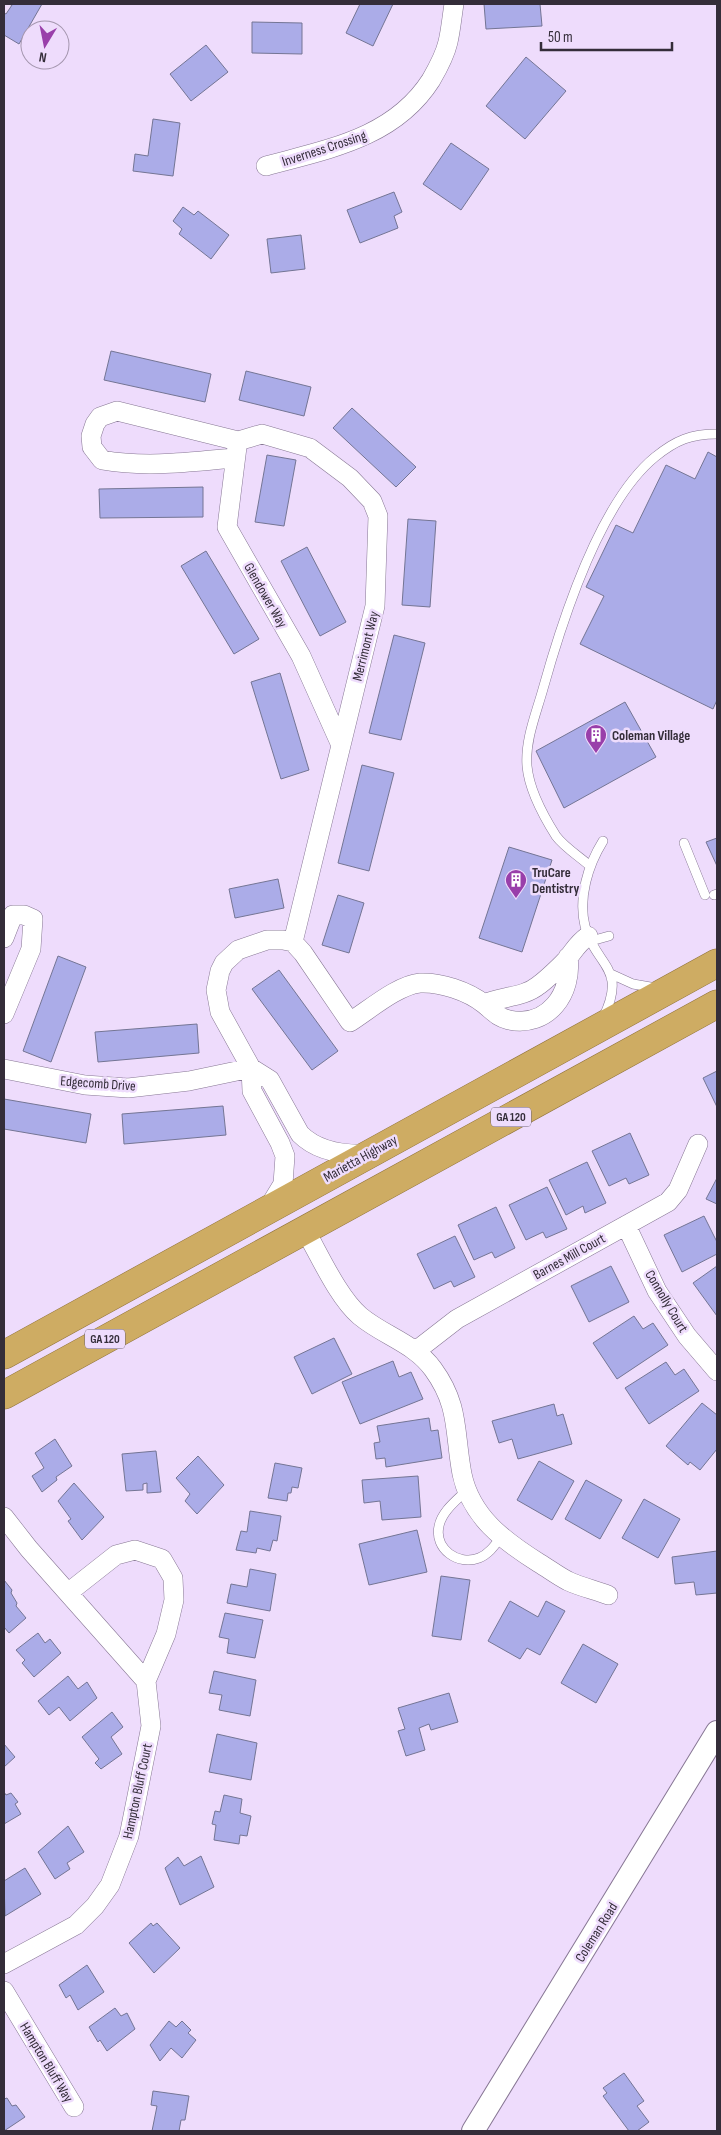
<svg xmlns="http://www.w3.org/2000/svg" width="721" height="2135" viewBox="0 0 721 2135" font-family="'Sofia Sans Condensed',sans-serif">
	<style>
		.building { fill: #abace8; stroke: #747594 }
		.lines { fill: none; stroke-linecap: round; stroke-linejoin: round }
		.service-casing { stroke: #877794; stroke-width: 10 }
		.minor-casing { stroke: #877794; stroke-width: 20 }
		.tertiary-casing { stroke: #877794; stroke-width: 24 }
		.trunk-casing { stroke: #90733b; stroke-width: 29 }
		.service { stroke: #fff; stroke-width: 9 }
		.minor { stroke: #fff; stroke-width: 19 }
		.tertiary { stroke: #fff; stroke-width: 22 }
		.trunk { stroke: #ceac63; stroke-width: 28 }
		.labels { text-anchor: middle; stroke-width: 5; stroke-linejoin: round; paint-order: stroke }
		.shield { fill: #eedcfc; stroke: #6c6274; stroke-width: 1 }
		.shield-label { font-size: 12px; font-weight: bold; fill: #342d39 }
		.street-label { font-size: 14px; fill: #342d39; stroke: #eedcfc }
		.poi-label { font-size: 14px; font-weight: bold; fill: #342d39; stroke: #eedcfc; text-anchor: start }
	</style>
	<rect width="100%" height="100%" fill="#eedcfc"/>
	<path class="building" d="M 8,4 L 42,4 L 19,44 L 4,35 L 4,13 L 6,14 L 12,5 Z
		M 360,4 L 393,4 L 373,46 L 346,33 Z
		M 484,4 L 540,4 L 542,26 L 486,29 Z
		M 252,22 L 302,23 L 302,54 L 252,53 Z
		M 206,45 L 228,72 L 191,101 L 170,74 Z
		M 526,57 L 566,91 L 525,139 L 486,106 Z
		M 153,119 L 180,123 L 173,176 L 133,171 L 135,154 L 148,156 Z
		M 451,143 L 489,169 L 461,210 L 423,184 Z
		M 394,192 L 402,212 L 394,216 L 398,228 L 360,243 L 347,210 Z
		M 183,207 L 194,215 L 198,211 L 229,235 L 211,259 L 179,234 L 182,229 L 173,221 Z
		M 301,235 L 305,269 L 271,273 L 267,239 Z
		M 111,351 L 211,374 L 205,402 L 104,380 Z
		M 246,371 L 311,387 L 304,416 L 239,400 Z
		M 352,408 L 416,467 L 396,487 L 333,428 Z
		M 708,452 L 717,457 L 717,700 L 713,709 L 580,644 L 604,596 L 586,587 L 616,525 L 633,533 L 666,465 L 695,479 Z
		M 267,455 L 296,460 L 284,526 L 255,522 Z
		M 203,487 L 203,517 L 100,518 L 99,489 Z
		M 408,519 L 436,521 L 430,607 L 402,605 Z
		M 307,547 L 346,622 L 320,636 L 281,561 Z
		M 206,551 L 259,639 L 234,654 L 181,566 Z
		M 394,635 L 425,643 L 401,740 L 369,733 Z
		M 280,673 L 309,770 L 281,779 L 251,682 Z
		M 625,702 L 656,757 L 564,808 L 536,751 Z
		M 362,765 L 394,773 L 369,871 L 338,863 Z
		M 717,838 L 717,866 L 706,842 Z
		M 509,847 L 552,860 L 522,952 L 479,938 Z
		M 278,879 L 284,908 L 235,918 L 229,889 Z
		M 338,895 L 364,903 L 349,953 L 322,945 Z
		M 58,956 L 86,967 L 51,1062 L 23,1051 Z
		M 279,970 L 338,1051 L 312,1070 L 252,989 Z
		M 197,1024 L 199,1053 L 98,1062 L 95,1032 Z
		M 717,1071 L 717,1107 L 703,1078 Z
		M 4,1099 L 91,1114 L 86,1143 L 4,1129 Z
		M 223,1106 L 226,1135 L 124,1144 L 122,1114 Z
		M 630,1133 L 649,1175 L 629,1184 L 626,1178 L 609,1186 L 592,1151 Z
		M 587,1162 L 606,1203 L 585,1213 L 583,1206 L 566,1215 L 549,1180 Z
		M 717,1178 L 717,1204 L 706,1199 Z
		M 547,1187 L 567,1229 L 546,1238 L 543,1232 L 526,1240 L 509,1205 Z
		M 496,1207 L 515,1248 L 495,1258 L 492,1252 L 474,1260 L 458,1225 Z
		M 704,1216 L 717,1242 L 717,1254 L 682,1272 L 664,1235 Z
		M 455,1236 L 475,1277 L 454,1287 L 451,1281 L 434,1289 L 417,1254 Z
		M 611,1266 L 629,1302 L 589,1322 L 571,1286 Z
		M 717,1266 L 717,1316 L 693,1283 Z
		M 634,1316 L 643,1329 L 653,1323 L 668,1345 L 617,1379 L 593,1343 Z
		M 334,1338 L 352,1374 L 312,1394 L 294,1357 Z
		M 393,1361 L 399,1377 L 411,1372 L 423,1399 L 360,1424 L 342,1382 Z
		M 666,1362 L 675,1375 L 684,1369 L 699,1391 L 649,1424 L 625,1388 Z
		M 702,1403 L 717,1415 L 717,1449 L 700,1470 L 690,1462 L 688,1465 L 666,1446 Z
		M 554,1404 L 557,1416 L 563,1414 L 572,1444 L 518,1459 L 512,1439 L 499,1443 L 492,1421 Z
		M 429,1418 L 431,1431 L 438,1430 L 442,1458 L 386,1467 L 385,1458 L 376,1459 L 374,1443 L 380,1442 L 377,1426 Z
		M 55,1439 L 72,1466 L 56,1477 L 57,1480 L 42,1492 L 32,1476 L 44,1468 L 35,1453 Z
		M 156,1451 L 161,1492 L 147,1493 L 147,1483 L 143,1484 L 143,1490 L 126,1491 L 122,1454 Z
		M 198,1456 L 224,1485 L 197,1514 L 185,1501 L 190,1494 L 176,1478 Z
		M 539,1461 L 574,1481 L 552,1520 L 517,1500 Z
		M 275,1463 L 302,1468 L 298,1488 L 292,1487 L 291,1493 L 288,1493 L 287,1501 L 268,1498 Z
		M 418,1476 L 421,1517 L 382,1520 L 380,1501 L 364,1503 L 362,1480 Z
		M 586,1480 L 622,1500 L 600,1539 L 565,1519 Z
		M 74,1483 L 104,1517 L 82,1540 L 68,1521 L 71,1519 L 58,1501 Z
		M 644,1499 L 680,1519 L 658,1558 L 622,1538 Z
		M 250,1511 L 281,1516 L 277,1541 L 273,1540 L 270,1551 L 257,1548 L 256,1553 L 236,1550 L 241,1531 L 247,1532 Z
		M 417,1530 L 427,1572 L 369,1585 L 359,1544 Z
		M 717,1551 L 717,1593 L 696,1595 L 694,1582 L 675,1584 L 672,1557 Z
		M 250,1569 L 276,1574 L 270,1611 L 227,1603 L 231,1584 L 247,1587 Z
		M 441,1576 L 470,1580 L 461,1640 L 432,1636 Z
		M 4,1580 L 12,1590 L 11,1593 L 17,1603 L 16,1606 L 26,1618 L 9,1633 L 4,1627 Z
		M 510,1601 L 538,1617 L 546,1601 L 565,1611 L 540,1655 L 527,1648 L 520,1659 L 488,1641 Z
		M 225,1613 L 263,1620 L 255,1658 L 227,1653 L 229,1639 L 219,1637 Z
		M 38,1633 L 45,1643 L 50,1639 L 61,1653 L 34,1677 L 22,1663 L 25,1660 L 16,1650 Z
		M 583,1644 L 618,1664 L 596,1703 L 561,1683 Z
		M 214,1671 L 256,1680 L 250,1716 L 219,1710 L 222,1695 L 209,1693 Z
		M 68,1676 L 78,1689 L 87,1682 L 97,1698 L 70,1721 L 59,1707 L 49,1715 L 38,1701 Z
		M 449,1693 L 458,1722 L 431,1730 L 429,1724 L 419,1728 L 425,1750 L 406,1756 L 398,1731 L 405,1729 L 398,1708 Z
		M 112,1712 L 123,1727 L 111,1737 L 122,1754 L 101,1769 L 95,1763 L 99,1759 L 82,1737 Z
		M 217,1734 L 257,1743 L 251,1780 L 209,1772 Z
		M 4,1744 L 15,1757 L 4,1767 Z
		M 4,1792 L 6,1795 L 11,1793 L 18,1802 L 15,1804 L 21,1814 L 4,1824 Z
		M 224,1795 L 242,1799 L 240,1813 L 251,1816 L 247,1836 L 240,1835 L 239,1844 L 214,1840 L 216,1825 L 212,1824 L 215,1811 L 220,1812 Z
		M 68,1826 L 84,1852 L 67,1863 L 70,1869 L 55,1879 L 38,1852 Z
		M 201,1856 L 214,1887 L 180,1905 L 165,1868 L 178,1857 L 184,1866 Z
		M 25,1868 L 41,1894 L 5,1916 L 4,1881 Z
		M 151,1923 L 153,1926 L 157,1923 L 180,1948 L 154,1973 L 129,1943 Z
		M 87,1965 L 104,1992 L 78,2010 L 70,1995 L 66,1998 L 59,1985 Z
		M 115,2008 L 121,2016 L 127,2013 L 135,2029 L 107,2051 L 100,2040 L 98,2042 L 89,2027 Z
		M 169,2021 L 176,2027 L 182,2021 L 191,2030 L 188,2033 L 196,2040 L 182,2058 L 171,2048 L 160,2061 L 150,2045 Z
		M 624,2073 L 644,2101 L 637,2106 L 649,2122 L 637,2131 L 629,2131 L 603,2096 L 607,2093 L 603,2088 Z
		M 153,2091 L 189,2096 L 185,2120 L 181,2120 L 179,2131 L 152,2131 L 157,2106 L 151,2105 Z
		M 7,2098 L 12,2106 L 16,2105 L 25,2117 L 4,2131 L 4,2099 Z"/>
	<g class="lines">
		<g class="service-casing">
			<path id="service" d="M 684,843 L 705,895
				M 590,866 C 580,857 564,847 556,836 C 544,817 529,789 527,766 C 525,740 536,714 543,689 C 562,621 600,502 655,457 C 676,440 691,434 717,434
				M 714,895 L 717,894
				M 591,941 L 609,936
				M 611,974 L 633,984 L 656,988
				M 603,1018 C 628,967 596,967 585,926 C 578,898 588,865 603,841
				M 467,1490 C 457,1500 442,1511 439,1526 C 434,1549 458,1566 479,1558 C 489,1554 495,1545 501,1537"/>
		</g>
		<g class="minor-casing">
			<path id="minor" d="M 266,166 C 328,149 394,138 431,80 C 438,68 445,55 448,42 C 451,29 452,16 454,4
				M 237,447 L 227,527 L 301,656 L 340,743
				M 234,458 C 190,462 146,468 102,460 L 92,447 L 91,436 L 95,424 L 100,417 L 117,411 L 238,441 L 262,434 L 310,448 L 350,478 L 372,501 L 378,516 L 375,606 L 293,942
				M 4,938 L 13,915 L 24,915 L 33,919 L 31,949 L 4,1014
				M 484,1004 C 502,996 523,998 539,985 C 546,980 563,964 568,958 C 575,949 578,943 588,936
				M 251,1068 L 270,1080 L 300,1134 C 318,1152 343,1155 367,1154
				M 4,1069 L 85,1085 L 128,1088 L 189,1081 L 251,1068
				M 269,1207 L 283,1184 L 285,1156 L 280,1143 L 252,1091 L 251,1068 L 220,1012 L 216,990 L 220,971 L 224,963 L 238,950 L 267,940 L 283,940 L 293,942 L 303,953 L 350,1022 C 369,1010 398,985 420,983 C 440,982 468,991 484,1004 C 493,1011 497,1017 509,1020 C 548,1028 573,993 568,957
				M 626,1225 L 657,1291 L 687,1336 L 717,1371
				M 305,1230 C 320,1256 338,1297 360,1316 C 384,1336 414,1343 433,1369 C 460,1406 454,1432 462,1474 C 471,1517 504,1541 539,1563 C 549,1569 558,1576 568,1581 C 581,1587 595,1590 608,1595
				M 417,1350 L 457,1319 L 668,1202 L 678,1190 L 698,1144
				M 4,1517 L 29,1549 L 146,1681
				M 4,1964 L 76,1925 L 95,1906 L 110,1885 L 129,1836 L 151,1726 L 146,1681 L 166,1634 L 174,1600 L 173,1578 L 162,1559 L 135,1550 L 116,1555 L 69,1592
				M 4,1991 L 74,2107"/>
		</g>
		<g class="tertiary-casing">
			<path id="tertiary" d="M 473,2131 L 717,1732"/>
		</g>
		<g class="trunk-casing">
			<path id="trunk" d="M 4,1355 L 717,963
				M 4,1395 L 717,1004"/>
		</g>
		<use href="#service" class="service"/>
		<use href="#minor" class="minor"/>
		<use href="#tertiary" class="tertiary"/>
		<use href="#trunk" class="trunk"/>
	</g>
	<defs>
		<g id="building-pin" transform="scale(1.125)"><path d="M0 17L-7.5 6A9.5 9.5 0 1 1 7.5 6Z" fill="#993faa" stroke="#eedcfc"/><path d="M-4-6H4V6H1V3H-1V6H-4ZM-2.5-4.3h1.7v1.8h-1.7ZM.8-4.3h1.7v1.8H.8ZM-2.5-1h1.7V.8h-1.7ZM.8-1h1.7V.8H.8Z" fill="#fff"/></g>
	</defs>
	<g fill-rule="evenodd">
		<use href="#building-pin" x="596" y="735"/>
		<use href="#building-pin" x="516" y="880"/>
	</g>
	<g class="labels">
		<g class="shield">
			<rect x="491" y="1107.5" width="40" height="19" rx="4"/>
			<rect x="85" y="1329.5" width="40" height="19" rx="4"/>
		</g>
		<g class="shield-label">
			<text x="511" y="1121">GA 120</text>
			<text x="105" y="1343">GA 120</text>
		</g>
		<g class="street-label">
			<text transform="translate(324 148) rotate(-18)" y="5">Inverness Crossing</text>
			<text transform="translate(266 595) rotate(60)" y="5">Glendower Way</text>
			<text transform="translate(365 646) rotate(-76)" y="5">Merrimont Way</text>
			<text transform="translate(98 1083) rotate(4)" y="5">Edgecomb Drive</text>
			<text transform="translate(360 1158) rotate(-29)" y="5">Marietta Highway</text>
			<text transform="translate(569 1256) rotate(-29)" y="5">Barnes Mill Court</text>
			<text transform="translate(667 1301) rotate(59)" y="5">Connolly Court</text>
			<text transform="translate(137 1791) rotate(-78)" y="5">Hampton Bluff Court</text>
			<text transform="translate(596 1932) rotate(-58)" y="5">Coleman Road</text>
			<text transform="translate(47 2062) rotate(59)" y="5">Hampton Bluff Way</text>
		</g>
		<g class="poi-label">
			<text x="612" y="740">Coleman Village</text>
			<text x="532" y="877">TruCare<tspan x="532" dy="16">Dentistry</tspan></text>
		</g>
	</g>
	<rect width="721" height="2135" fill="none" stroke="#342d39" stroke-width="10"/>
	<g transform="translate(45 45) rotate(190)"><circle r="24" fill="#eedcfc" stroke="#a496ae"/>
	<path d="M0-4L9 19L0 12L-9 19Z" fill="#993faa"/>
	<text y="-8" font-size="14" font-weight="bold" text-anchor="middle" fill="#342d39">N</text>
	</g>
	<path d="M541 42v8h131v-8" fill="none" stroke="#342d39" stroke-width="2.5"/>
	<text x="548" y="42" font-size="15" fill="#342d39" stroke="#eedcfc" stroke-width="4" paint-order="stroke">50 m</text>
</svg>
